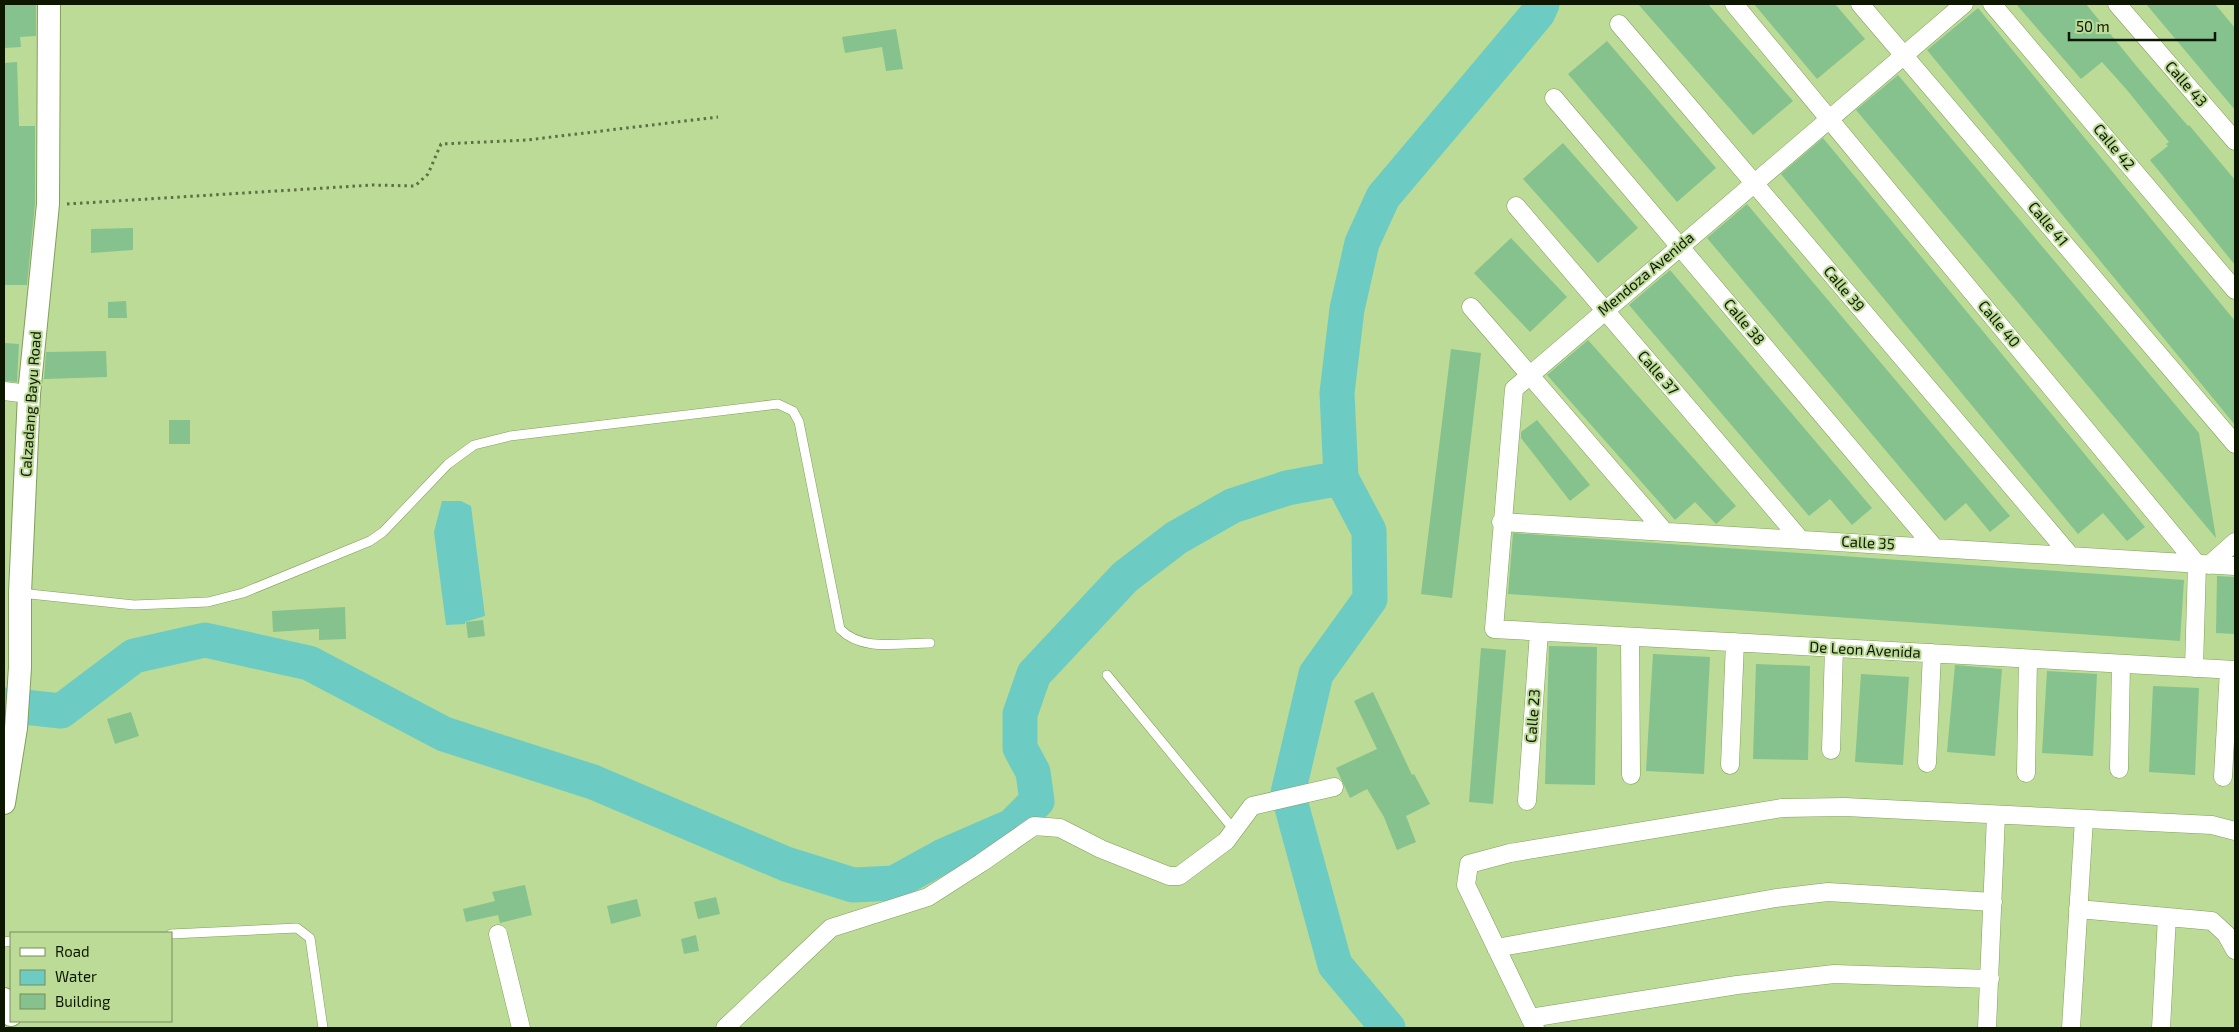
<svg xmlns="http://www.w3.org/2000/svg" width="2239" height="1032" viewBox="0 0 2239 1032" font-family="'Exo 2',sans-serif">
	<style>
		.water { fill: #6cccc3 }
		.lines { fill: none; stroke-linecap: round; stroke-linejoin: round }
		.river { stroke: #6cccc3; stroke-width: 35 }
		.building { fill: #85c28d }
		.service-casing { stroke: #829f5c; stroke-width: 10 }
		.minor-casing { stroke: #829f5c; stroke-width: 19 }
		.tertiary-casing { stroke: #829f5c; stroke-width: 24 }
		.path { stroke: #5c7044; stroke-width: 3; stroke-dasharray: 2.5 4; stroke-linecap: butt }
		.service { stroke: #fff; stroke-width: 9 }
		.minor { stroke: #fff; stroke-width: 18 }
		.tertiary { stroke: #fff; stroke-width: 22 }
		.labels { text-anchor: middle; stroke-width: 4; stroke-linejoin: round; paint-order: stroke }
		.street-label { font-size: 15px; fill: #0d1700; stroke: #bcdb96 }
	</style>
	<rect width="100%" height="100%" fill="#bcdb96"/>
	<path class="water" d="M 442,501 L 461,501 L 471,506 L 485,616 L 465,622 L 465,624 L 446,625 L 434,532 Z"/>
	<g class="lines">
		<path class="river" d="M 5,705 L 61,711 L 134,656 L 205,640 L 309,663 L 444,734 L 593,782 L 786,864 L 853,885 L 894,883 L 943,856 L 1012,826 L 1037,801 L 1033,772 L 1020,748 L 1020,714 L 1034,674 L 1125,577 L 1176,538 L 1232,506 L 1287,488 L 1341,478
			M 1388,1028 L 1335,965 L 1288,793 L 1316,674 L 1370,599 L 1369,531 L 1341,478 L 1337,393 L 1347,309 L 1362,243 L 1383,197 L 1538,13 L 1542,4"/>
	</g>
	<path class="building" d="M 4,4 L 36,4 L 36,36 L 20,37 L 21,47 L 4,48 Z
		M 1638,4 L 1708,4 L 1793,101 L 1753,135 Z
		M 1754,4 L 1835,4 L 1865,39 L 1817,79 Z
		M 2016,4 L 2086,4 L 2138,68 L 2188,126 L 2189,125 L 2235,180 L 2235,265 L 2150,160 L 2168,146 L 2166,144 L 2169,142 L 2127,90 L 2102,62 L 2081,79 Z
		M 2146,4 L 2215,4 L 2235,28 L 2235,110 Z
		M 1978,8 L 2235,321 L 2235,425 L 1927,50 Z
		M 896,29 L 903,69 L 886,71 L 882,47 L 845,53 L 842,37 Z
		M 1607,41 L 1716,168 L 1677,202 L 1568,74 Z
		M 17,62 L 19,126 L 35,126 L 35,203 L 27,285 L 4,285 L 4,63 Z
		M 1898,75 L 2199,433 L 2216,538 L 1856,110 Z
		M 1823,138 L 2145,527 L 2127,541 L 2103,513 L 2078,534 L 1781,174 Z
		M 1563,143 L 1638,228 L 1598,263 L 1523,179 Z
		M 1747,204 L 2010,516 L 1990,532 L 1966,503 L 1945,521 L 1707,238 Z
		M 133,228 L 133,250 L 91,253 L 91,229 Z
		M 1511,238 L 1567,297 L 1530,332 L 1474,273 Z
		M 1670,270 L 1872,508 L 1852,525 L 1830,499 L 1809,516 L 1629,305 Z
		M 126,301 L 127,318 L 108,318 L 108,302 Z
		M 1588,340 L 1736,506 L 1716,524 L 1695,502 L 1675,520 L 1547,375 Z
		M 4,343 L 19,344 L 17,382 L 4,381 Z
		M 1451,349 L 1481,353 L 1452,598 L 1421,594 Z
		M 106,351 L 107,377 L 44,379 L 46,352 Z
		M 169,420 L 190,420 L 190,444 L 169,444 Z
		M 1537,420 L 1590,485 L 1570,501 L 1521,438 L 1521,432 Z
		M 1513,533 L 2184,580 L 2180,641 L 1508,594 Z
		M 2217,576 L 2235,577 L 2235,634 L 2216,633 Z
		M 345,607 L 346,639 L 319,640 L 319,629 L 273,632 L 272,611 Z
		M 483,620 L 485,636 L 468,638 L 466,622 Z
		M 1549,646 L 1597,647 L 1595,785 L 1545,784 Z
		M 1481,648 L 1506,650 L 1493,804 L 1469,802 Z
		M 1653,654 L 1710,657 L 1704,774 L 1646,771 Z
		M 1756,664 L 1810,666 L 1808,760 L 1753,759 Z
		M 1955,665 L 2002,669 L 1995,756 L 1947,752 Z
		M 2047,671 L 2097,674 L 2093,756 L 2042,753 Z
		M 1861,674 L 1909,677 L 1903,765 L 1855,762 Z
		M 2153,686 L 2199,688 L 2195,775 L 2149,772 Z
		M 1373,692 L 1412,775 L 1414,774 L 1430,804 L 1406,816 L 1416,842 L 1397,850 L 1384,817 L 1367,789 L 1350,798 L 1336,768 L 1377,749 L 1354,701 Z
		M 131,712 L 139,736 L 115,744 L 107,719 Z
		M 525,885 L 532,915 L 500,923 L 498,915 L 466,922 L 463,909 L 495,901 L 492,892 Z
		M 716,897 L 720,914 L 698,919 L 694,902 Z
		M 637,899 L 641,916 L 611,924 L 607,906 Z
		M 696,935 L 699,951 L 684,954 L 681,939 Z"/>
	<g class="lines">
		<g class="service-casing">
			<path id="service" d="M 20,593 L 134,605 L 208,602 L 243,593 L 370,541 L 383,532 L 448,464 L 474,445 L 510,436 L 778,404 L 793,411 L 799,422 L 840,629 C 862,652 900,643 930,643
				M 1107,675 L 1235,831
				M 171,934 L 297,928 L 310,938 L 323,1028
				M 4,942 L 11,941"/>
		</g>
		<g class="minor-casing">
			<path id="minor" d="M 1734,4 L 2197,564 L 2194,668
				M 1860,4 L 2235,444
				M 1964,4 L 1514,389 L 1494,629 L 2235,670
				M 1992,4 L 2235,290
				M 2117,4 L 2235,141
				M 1619,24 L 2069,554
				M 1554,98 L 1934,547
				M 1516,206 L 1800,539
				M 1471,307 L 1664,531
				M 4,391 L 29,394
				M 1501,522 L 2235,566
				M 2209,565 L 2235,542
				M 1630,638 L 1631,775
				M 1831,750 L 1834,648
				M 1927,763 L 1932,653
				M 1730,765 L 1735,642
				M 2119,769 L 2121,664
				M 2026,773 L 2028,659
				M 2223,777 L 2229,670
				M 1527,801 L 1539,632
				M 2078,909 L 2212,921 L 2226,934 L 2235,950
				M 498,934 L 521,1028
				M 1496,948 L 1776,898 L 1828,892 L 1993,902
				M 1530,1018 L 1737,985 L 1834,974 L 1990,979
				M 725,1028 L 831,928 L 928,897 L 981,863 L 1034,826 L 1060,828 L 1101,849 L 1169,876 L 1179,876 L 1226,841 L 1252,806 L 1334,787
				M 1535,1028 L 1466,885 L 1469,864 L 1510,853 L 1782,808 L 1845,807 L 2212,825 L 2235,831
				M 1987,1028 L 1996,815
				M 2071,1028 L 2084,819
				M 2161,1028 L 2167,917"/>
		</g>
		<g class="tertiary-casing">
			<path id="tertiary" d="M 4,803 L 16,728 L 20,668 L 20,593 L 29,394 L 48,204 L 49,4
				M 4,999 L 11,1015"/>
		</g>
		<path class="path" d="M 67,204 L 373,185 L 415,186 L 428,174 L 441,144 L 527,140 L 718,117"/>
		<use href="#service" class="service"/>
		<use href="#minor" class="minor"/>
		<use href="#tertiary" class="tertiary"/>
	</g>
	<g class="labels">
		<g class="street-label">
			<text transform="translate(2186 84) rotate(49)" y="5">Calle 43</text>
			<text transform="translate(2114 147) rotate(50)" y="5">Calle 42</text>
			<text transform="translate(2048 224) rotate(50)" y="5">Calle 41</text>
			<text transform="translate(1646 274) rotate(-40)" y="5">Mendoza Avenida</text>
			<text transform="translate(1844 289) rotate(50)" y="5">Calle 39</text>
			<text transform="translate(1744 322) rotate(50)" y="5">Calle 38</text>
			<text transform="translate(1999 324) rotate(50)" y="5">Calle 40</text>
			<text transform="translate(1658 373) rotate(49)" y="5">Calle 37</text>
			<text transform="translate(31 404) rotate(-86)" y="5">Calzadang Bayu Road</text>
			<text transform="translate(1868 543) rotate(3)" y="5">Calle 35</text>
			<text transform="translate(1865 650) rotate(3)" y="5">De Leon Avenida</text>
			<text transform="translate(1533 716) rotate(-86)" y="5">Calle 23</text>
		</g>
	</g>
	<rect width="2239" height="1032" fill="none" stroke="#0d1700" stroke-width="10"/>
	<rect x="10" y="932" width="162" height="90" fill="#bcdb96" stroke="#768d5a"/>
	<rect x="20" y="948" width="25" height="8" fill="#ffffff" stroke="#768d5a"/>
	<text x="55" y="957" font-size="15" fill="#0d1700">Road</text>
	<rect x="20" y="970" width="25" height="15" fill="#6cccc3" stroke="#768d5a"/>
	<text x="55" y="982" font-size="15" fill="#0d1700">Water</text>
	<rect x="20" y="994" width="25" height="15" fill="#85c28d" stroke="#768d5a"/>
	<text x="55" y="1007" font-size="15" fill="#0d1700">Building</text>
	<path d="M2069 32v8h146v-8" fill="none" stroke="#0d1700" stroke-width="2.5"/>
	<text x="2076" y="32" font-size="15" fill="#0d1700" stroke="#bcdb96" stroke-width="4" paint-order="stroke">50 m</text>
</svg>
